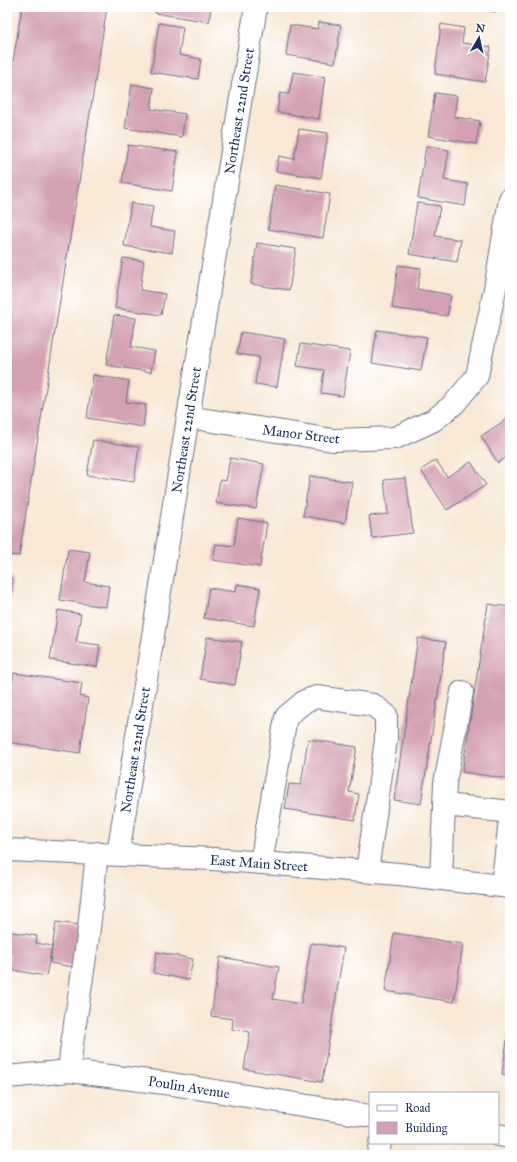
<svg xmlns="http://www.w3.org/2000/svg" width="517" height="1162" viewBox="0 0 517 1162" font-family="'IM FELL Great Primer',serif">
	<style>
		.building { fill: #d4a1b2 }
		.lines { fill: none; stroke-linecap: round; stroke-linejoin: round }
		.minor-casing { stroke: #687087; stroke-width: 24 }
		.major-casing { stroke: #687087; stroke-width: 24 }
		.minor { stroke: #fff; stroke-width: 22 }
		.major { stroke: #fff; stroke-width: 22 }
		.labels { text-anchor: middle; stroke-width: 3; stroke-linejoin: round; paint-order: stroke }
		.street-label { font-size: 14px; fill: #1b2f5e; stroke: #fff }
	</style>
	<rect width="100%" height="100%" fill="#fff"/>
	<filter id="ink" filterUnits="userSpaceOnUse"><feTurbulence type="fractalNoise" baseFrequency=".025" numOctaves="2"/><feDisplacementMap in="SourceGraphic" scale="8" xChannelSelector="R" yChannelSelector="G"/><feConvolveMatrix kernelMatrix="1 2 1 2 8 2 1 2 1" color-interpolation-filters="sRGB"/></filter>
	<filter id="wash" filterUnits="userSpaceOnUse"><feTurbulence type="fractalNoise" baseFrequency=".012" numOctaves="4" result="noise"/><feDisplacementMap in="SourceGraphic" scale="16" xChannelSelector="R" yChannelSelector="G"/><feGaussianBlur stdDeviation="0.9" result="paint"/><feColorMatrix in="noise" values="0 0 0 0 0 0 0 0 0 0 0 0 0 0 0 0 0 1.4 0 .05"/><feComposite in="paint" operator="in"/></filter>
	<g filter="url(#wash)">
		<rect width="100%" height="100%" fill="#f8e8d4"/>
		<g id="blocks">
			<path class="building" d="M 22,7 L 107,7 L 19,556 L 7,555 L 7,98 Z
				M 130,7 L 151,7 L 150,11 Z
				M 156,7 L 211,7 L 209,22 L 155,13 Z
				M 472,7 L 497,7 L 496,12 Z
				M 319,22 L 341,25 L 335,63 L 286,55 L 290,25 L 318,29 Z
				M 159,23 L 183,27 L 179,55 L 201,59 L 198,79 L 151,72 Z
				M 441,24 L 464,28 L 462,43 L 491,47 L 485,82 L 435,74 Z
				M 293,72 L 325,77 L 319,119 L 277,112 L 280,93 L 289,94 Z
				M 132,84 L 154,88 L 151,109 L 185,114 L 182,137 L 125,128 Z
				M 435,93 L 457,96 L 454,117 L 480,121 L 476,144 L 428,136 Z
				M 299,129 L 328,133 L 321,178 L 276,171 L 279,156 L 294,159 Z
				M 128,145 L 178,152 L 172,191 L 122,183 Z
				M 426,146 L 449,150 L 444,180 L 468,184 L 465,206 L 418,198 Z
				M 275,185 L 330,194 L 323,238 L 268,229 Z
				M 131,203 L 153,206 L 150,227 L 175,231 L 172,253 L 124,246 Z
				M 417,203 L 440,206 L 435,236 L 461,240 L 457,262 L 409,254 Z
				M 257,243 L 296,249 L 289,290 L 251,284 Z
				M 123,258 L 144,261 L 140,290 L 165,294 L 161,315 L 115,308 Z
				M 398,265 L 421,268 L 417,289 L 451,295 L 447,316 L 392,308 Z
				M 114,315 L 136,318 L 131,347 L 155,351 L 151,372 L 106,365 Z
				M 377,330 L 427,337 L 421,371 L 372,363 Z
				M 241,332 L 285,339 L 277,387 L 255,384 L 259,357 L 237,354 Z
				M 301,344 L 350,351 L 343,396 L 321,393 L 324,370 L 297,366 Z
				M 93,375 L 129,381 L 126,402 L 146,405 L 143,427 L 87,418 Z
				M 510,417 L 510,455 L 498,463 L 481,436 Z
				M 93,440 L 139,447 L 134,482 L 87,475 Z
				M 230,458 L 264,464 L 256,509 L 216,503 L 220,480 L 226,481 Z
				M 436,460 L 447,477 L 471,462 L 486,485 L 447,510 L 421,470 Z
				M 310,476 L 352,482 L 345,523 L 303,516 Z
				M 406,478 L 413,533 L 372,538 L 369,516 L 388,514 L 384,480 Z
				M 238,518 L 267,523 L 260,567 L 213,560 L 216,544 L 234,546 Z
				M 68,549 L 90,552 L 85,582 L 109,586 L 106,607 L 60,600 Z
				M 7,578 L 13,579 L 8,611 L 7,611 Z
				M 237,584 L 260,588 L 254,626 L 204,618 L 209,588 L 236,592 Z
				M 488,604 L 510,607 L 510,779 L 462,772 Z
				M 58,610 L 81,614 L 76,642 L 100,645 L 97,667 L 50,660 Z
				M 207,637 L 242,642 L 235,685 L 200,679 Z
				M 418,638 L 446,642 L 421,804 L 394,800 Z
				M 14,673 L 82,683 L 80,696 L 88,698 L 80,753 L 7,742 L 7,721 Z
				M 308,739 L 357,747 L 349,792 L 359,794 L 355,820 L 285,809 L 289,784 L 301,785 Z
				M 56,922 L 79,925 L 73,967 L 50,963 Z
				M 7,931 L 37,936 L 36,943 L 52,946 L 46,976 L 7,969 L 10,954 L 7,954 Z
				M 394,933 L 463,944 L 454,1002 L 385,991 Z
				M 311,943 L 344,948 L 322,1082 L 244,1069 L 250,1032 L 232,1029 L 233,1019 L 211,1016 L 220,957 L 279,967 L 273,999 L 301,1004 Z
				M 157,952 L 193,959 L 189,980 L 153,973 Z
				M 509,1027 L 510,1027 L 510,1076 L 502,1074 Z
				M 7,1116 L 10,1117 L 8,1130 L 7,1130 Z"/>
		</g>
	</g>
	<g filter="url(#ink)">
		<use href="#blocks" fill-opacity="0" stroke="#687087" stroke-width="1"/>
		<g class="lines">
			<g class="minor-casing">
				<path id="minor" d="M 188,417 L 333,440 L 395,438 L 434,420 L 454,404 L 477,376 L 495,289 L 510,199
					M 444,805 L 503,811 L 509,814 L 510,820 L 502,886
					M 118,854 L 188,417 L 256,7
					M 261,863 L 286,717 L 305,701 L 317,697 L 373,705 L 386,715 L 386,740 L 367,871
					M 441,879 L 445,783 L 462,692
					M 69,1071 L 72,1044 L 88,937 L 97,853
					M 7,1077 L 69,1071 L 172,1084 L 370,1116
					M 498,1135 L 510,1137
					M 378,1155 L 380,1143"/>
			</g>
			<g class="major-casing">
				<path id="major" d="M 7,850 L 213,859 L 399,874 L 510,887"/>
			</g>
			<use href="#minor" class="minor"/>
			<use href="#major" class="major"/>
		</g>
	</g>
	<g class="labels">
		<g class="street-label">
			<text transform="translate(239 111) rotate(-81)" y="5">Northeast 22nd Street</text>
			<text transform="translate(186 430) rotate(-81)" y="5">Northeast 22nd Street</text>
			<text transform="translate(301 434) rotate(7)" y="5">Manor Street</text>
			<text transform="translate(135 750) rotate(-81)" y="5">Northeast 22nd Street</text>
			<text transform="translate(259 863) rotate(4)" y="5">East Main Street</text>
			<text transform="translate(189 1087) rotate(9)" y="5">Poulin Avenue</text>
		</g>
	</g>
	<rect width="517" height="1162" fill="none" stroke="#fff" stroke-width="24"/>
	<rect x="369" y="1092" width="130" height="52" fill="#ffffff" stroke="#a4acbf"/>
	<rect x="377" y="1105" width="20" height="6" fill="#ffffff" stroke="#a4acbf"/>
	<text x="405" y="1112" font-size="12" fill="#1b2f5e">Road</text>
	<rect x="377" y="1122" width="20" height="12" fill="#d4a1b2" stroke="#a4acbf"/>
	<text x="405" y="1132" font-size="12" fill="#1b2f5e">Building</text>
	<g transform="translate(479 38) rotate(9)" stroke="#ffffff" stroke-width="3" paint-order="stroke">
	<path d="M0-3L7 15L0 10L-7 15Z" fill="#1b2f5e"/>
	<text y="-6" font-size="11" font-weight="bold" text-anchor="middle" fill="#1b2f5e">N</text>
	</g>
</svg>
